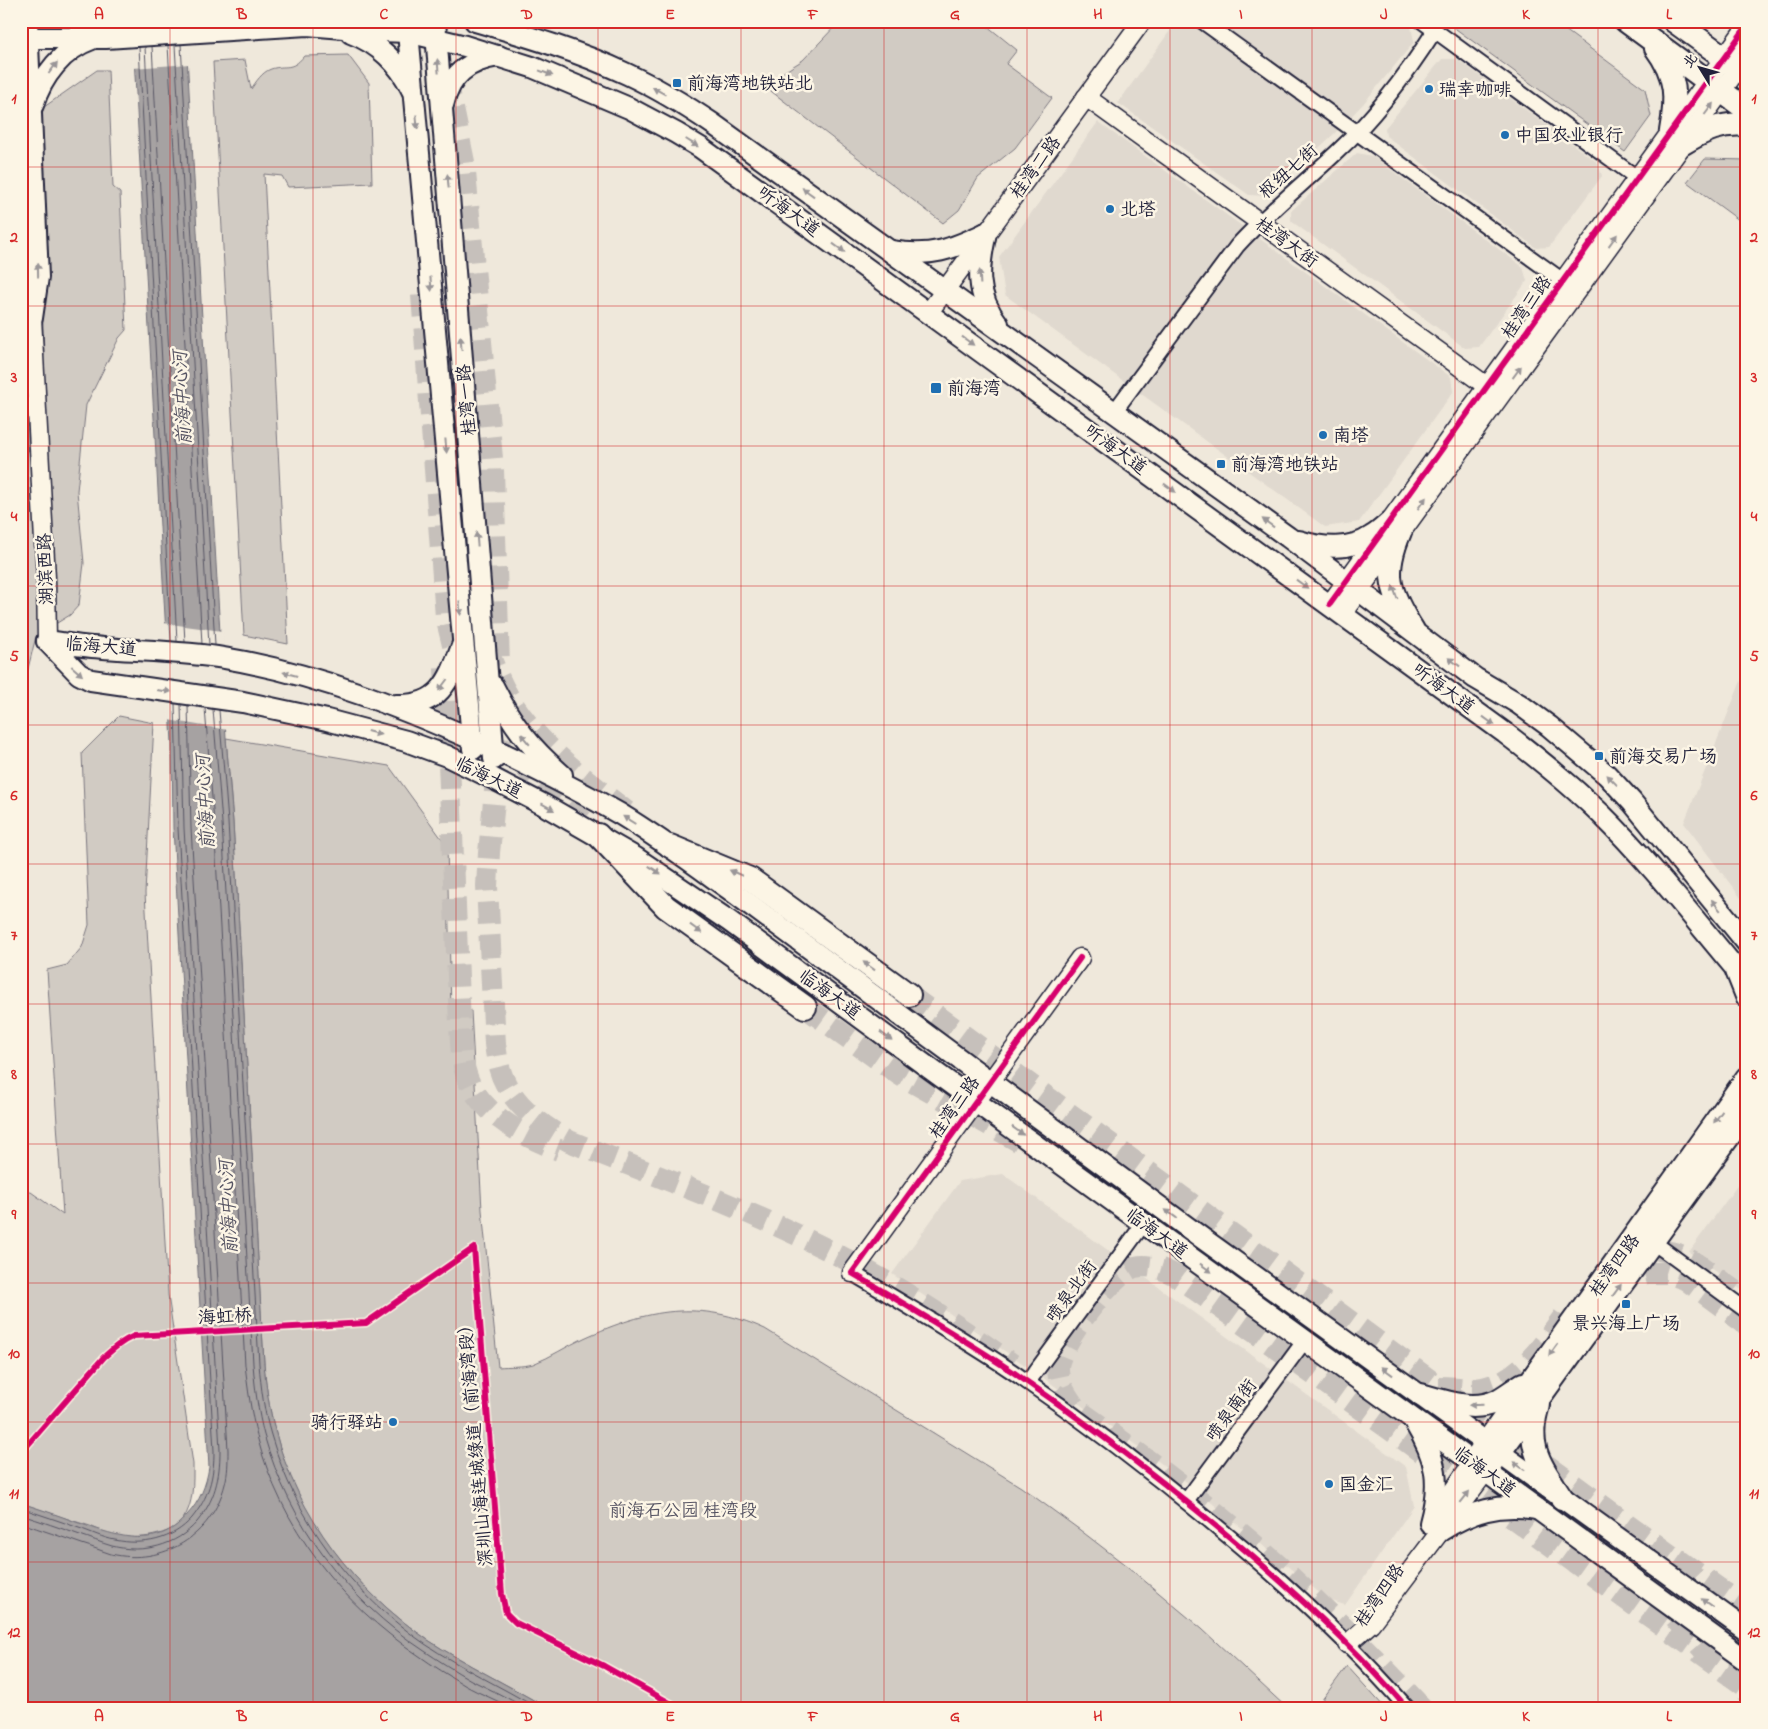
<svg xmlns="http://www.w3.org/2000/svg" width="1768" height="1729" viewBox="0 0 1768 1729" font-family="'Indie Flower','LXGW WenKai TC',sans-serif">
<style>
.built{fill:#e0d9cf}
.green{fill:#d1cbc3;stroke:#7a767f}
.water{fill:#a6a2a2;stroke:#716f79}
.pier{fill:#efe8db}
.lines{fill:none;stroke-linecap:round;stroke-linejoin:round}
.shore{stroke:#575564;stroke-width:1}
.primary-tunnel{stroke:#c6c0bb;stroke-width:22;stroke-dasharray:22 11;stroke-linecap:butt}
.trunk-tunnel{stroke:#c6c0bb;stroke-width:24;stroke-dasharray:24 12;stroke-linecap:butt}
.minor-casing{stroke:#22223b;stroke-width:18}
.tertiary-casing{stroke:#22223b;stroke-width:21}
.secondary-casing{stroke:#22223b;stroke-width:24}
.primary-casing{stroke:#22223b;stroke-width:26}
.minor{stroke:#fcf5e5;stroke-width:14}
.tertiary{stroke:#fcf5e5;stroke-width:18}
.secondary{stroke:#fcf5e5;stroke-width:20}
.primary{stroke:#fcf5e5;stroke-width:22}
.cycleway-casing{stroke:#fcf5e5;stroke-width:9}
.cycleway{stroke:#d6006c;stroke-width:6}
.oneway{fill:#9a9698}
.grid{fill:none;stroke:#d62828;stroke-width:1;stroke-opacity:0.55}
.poi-dot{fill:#1f6fb2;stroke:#fcf5e5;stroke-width:2}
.labels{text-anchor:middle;stroke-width:5;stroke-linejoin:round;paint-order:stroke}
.poi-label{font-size:18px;fill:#22223b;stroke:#fcf5e5;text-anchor:start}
.street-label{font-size:18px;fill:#22223b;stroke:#fcf5e5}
.park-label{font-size:18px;fill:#575564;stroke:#fcf5e5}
.water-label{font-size:19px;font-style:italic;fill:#575564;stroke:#fcf5e5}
.neatline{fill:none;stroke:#d62828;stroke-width:2}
.grid-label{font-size:16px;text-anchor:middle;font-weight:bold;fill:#d62828}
</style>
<rect width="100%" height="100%" fill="#efe8db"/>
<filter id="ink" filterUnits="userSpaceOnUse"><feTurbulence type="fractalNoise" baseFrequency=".02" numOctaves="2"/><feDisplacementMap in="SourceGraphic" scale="10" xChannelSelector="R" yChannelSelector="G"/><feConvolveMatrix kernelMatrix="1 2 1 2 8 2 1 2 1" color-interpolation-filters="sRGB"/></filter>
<g filter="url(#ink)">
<g class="built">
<polygon points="1177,21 1404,21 1411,26 1414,42 1363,104 1336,132 1267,196 1249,195 1118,103"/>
<polygon points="1442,59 1457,59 1598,163 1602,176 1549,247 1536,248 1386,136 1385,128"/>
<polygon points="1098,122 1451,377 1453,392 1359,522 1325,527 1005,295 999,257"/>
<polygon points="1357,153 1372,156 1523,267 1527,281 1479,347 1465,348 1291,221 1291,211"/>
<polygon points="1747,666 1747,906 1684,823"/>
<polygon points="1747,1172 1747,1294 1689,1252"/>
<polygon points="1003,1174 1406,1467 1414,1506 1345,1605 1328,1600 1188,1483 1041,1376 892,1274 960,1181"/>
</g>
<g class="green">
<polygon points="840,21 981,21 1017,50 1006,64 1052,98 1015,148 978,178 959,210 943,223 763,85 803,60"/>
<polygon points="1445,21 1553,21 1645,89 1651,116 1625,152"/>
<path d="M348,55L369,83L372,183L288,187L282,176L264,174L288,644L244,635L213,62L245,60L251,89C256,82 262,72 271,69C286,64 291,72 304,56Z"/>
<polygon points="97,70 108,70 113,187 120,193 126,330 119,338 86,405 77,491 84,563 79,605 70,615 36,636 23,689 21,689 21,458 35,443 28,426 26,386 41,364 44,355 36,121 38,115 44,107"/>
<polygon points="1705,159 1747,160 1747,226 1687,182"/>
<path d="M119,716L154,723L145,893L168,1295L193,1464C193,1482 194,1504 183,1519C171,1536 137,1540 119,1536C109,1535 99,1530 90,1526C67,1519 44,1511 21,1503V1193L31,1192L63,1215L47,970L67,965L82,947L89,925L82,753Z"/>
<path d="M226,738L389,766L447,846L451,1011H471L482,1210L498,1367C509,1366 523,1367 533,1364C551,1357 567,1346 584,1338C648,1309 699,1299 765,1329L1021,1487L1080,1530L1128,1567L1202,1629L1287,1708H547C507,1684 466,1665 428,1640C356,1591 296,1516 275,1430C269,1408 266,1386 264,1363L233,822Z"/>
<polygon points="1347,1666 1385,1708 1316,1708"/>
</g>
<g class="water">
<path d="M132,21H185L226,738L233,822L264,1363C266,1386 269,1408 275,1430C297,1516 356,1591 428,1640C466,1665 507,1684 547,1708H21V1503C40,1509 58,1515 76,1522C114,1535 156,1552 187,1515C200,1501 206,1486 209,1467L173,828L172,743Z"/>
<polygon points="21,422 28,426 35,443 21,458"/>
</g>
<g class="pier">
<polygon points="130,21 187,21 190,64 132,68"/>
<polygon points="163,623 222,631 228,730 168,720"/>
</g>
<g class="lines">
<g class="shore">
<polyline points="181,44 215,645"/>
<polyline points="168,45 202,644"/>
<polyline points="175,45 209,645"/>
<polyline points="152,46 185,642"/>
<polyline points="139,47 171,641"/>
<polyline points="145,47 177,641"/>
<path d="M205,708L214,823L245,1365C248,1389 251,1413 257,1436C280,1526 341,1604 418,1655C433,1666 450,1676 466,1686C480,1694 496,1699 510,1708"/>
<path d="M213,709L222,823L253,1364C255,1388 258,1412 264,1435C289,1523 347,1600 423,1650C438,1660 455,1671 471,1680C489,1689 507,1697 525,1708"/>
<path d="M219,710L228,822L259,1364C261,1387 264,1412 271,1435C296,1521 351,1593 425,1644C461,1668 500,1686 537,1708"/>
<path d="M21,1508C41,1515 60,1521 79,1528C91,1532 103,1538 115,1540C143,1546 173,1540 192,1518C209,1497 214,1477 214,1451L178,828L175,703"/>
<path d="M21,1515C41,1521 60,1528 80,1535C90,1538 101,1543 112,1546C143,1554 176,1546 197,1522C215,1500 220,1478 220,1450L184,828L181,704"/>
<path d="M21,1523C42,1530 62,1537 82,1544C92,1547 102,1551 111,1554C163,1566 212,1536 225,1484C228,1473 228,1462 228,1450L191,828L188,705"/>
</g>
<g class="primary-tunnel">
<polyline points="445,77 451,99 464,162 493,469 499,666"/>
<polyline points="422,295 446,617 460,673 470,696 498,737"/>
<path d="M486,647C493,663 499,681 508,696C536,744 584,778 627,812"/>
<path d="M445,668L460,1024C461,1041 461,1058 466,1074C478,1113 523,1136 559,1150"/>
<path d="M500,738L489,853L487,886L495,1044C496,1051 497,1059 499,1067C508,1101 539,1125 569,1141C676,1184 788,1223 888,1283C931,1308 972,1336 1012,1364"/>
<polyline points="519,761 552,795 587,824"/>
<polyline points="909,995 1439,1387 1677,1560 1726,1610"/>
<polyline points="805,1007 900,1075 1020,1142"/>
<polyline points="1658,1250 1676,1253 1696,1263 1747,1300"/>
<polyline points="1615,1288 1631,1277 1647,1273 1666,1273 1685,1279 1747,1325"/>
<path d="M1439,1387C1453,1387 1469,1390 1482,1388C1522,1381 1545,1341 1567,1312"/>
<path d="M1055,1394C1133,1448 1209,1504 1280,1567C1329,1612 1376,1659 1422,1708"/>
<path d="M1074,1406C1066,1395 1058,1383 1058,1368C1058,1346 1113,1273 1135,1267C1149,1264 1163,1269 1175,1275L1719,1666"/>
<polyline points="1746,1708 1747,1707"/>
</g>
<g class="trunk-tunnel">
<polyline points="1677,1560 1747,1610"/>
<polyline points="1676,1617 1719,1666 1747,1686"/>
</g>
<g class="minor-casing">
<g id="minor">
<polyline points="1202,21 1563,281"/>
<polyline points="1422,21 1637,178"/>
<path d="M1114,412L1237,246C1268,212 1304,183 1337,152C1375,117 1407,74 1435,30"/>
<polyline points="1653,1242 1747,1311"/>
<path d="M852,1273C906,1305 961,1337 1013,1372C1083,1420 1150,1471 1215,1525C1283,1581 1349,1641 1407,1708"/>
<polyline points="1028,1382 1144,1223"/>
<polyline points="1186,1501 1305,1340"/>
</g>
</g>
<g class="tertiary-casing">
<g id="tertiary">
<polyline points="1086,97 1488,387"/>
<polyline points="929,312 1142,21"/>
<polyline points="32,318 46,578 47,641"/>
<polyline points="1330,604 1747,26"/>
<polyline points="1342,614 1747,56"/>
<polyline points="852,1273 1080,958"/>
<polyline points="1432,1521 1473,1462"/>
<polyline points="1347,1644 1371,1623 1486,1471"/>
</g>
</g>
<g class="secondary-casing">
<g id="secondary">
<polyline points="27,21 38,277 32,318"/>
<polyline points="407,21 473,749"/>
<polyline points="435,21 494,759"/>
<path d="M475,21C527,36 578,51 627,74C657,88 685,105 713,124L1288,537L1475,678L1519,704L1549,726L1607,775L1632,802L1747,943"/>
<path d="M351,33C378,43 400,64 412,90"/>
<path d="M21,38H106L307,25L380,31L408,32L465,46L532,67L629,108L676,133L701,148L1505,733C1539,759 1571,785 1601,814C1654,866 1699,926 1747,982"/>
<path d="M33,105C42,76 63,49 92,39"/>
<path d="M443,105C450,74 468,61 499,56"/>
<path d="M986,233C978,267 975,295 998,324"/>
<path d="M892,251C930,258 952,249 986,233"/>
<path d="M1401,532C1383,574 1390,592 1414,630"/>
<path d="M1299,541C1321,548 1351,551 1372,536C1379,532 1385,526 1391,521"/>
<polyline points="47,641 79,674 91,680 243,702 327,720 406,741 447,756 494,779 544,805 636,858 729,921 925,1065 1747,1661"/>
<path d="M47,641C62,643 77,646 92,647C136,651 181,651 224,658C319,674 409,710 496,750C538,770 580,791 620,814C658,837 693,863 729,889L1202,1238L1747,1631"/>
<path d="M493,686C513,726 529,746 562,775"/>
<path d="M396,705C440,707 449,681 462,646"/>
<path d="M1415,1423C1437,1459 1441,1483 1430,1523"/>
<path d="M1440,1531C1472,1511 1498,1503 1537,1509"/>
</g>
</g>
<g class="primary-casing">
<g id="primary">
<polyline points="1626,21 1747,110"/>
<polyline points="1674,21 1747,74"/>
<path d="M1656,48C1677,76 1677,98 1671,131"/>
<path d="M1682,144C1703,131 1722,122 1747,125"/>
<polyline points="598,835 666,907 805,1007"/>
<polyline points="670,846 750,879 909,995"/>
<polyline points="1737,971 1747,996"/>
<path d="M1421,1395C1445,1402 1473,1412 1497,1401C1506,1396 1515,1389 1523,1384"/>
<path d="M1538,1405C1525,1447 1540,1464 1562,1498"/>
<polyline points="1473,1462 1747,1078"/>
<polyline points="1486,1471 1747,1111"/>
</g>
</g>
<use href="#minor" class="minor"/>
<use href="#tertiary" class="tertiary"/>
<use href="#secondary" class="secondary"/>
<use href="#primary" class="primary"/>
<g class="cycleway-casing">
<g id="cycleway">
<polyline points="1330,604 1747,26"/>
<path d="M1080,958L852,1273C906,1305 961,1337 1013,1372C1083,1420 1150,1471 1215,1525C1283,1581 1349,1641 1407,1708"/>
<path d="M21,1450L25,1448L104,1357C114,1348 122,1341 134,1336L366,1323L474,1248L502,1594L506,1613L516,1623L604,1666L679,1708"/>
</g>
</g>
<use href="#cycleway" class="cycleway"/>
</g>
<defs><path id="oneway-solid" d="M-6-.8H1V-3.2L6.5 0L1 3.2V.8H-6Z" transform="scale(1.25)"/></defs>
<g class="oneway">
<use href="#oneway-solid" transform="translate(438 66) rotate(-95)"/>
<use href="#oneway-solid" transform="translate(53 68) rotate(-53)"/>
<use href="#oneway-solid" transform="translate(546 73) rotate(21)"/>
<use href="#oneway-solid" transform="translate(659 91) rotate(-151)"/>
<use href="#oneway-solid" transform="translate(1709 109) rotate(-53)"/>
<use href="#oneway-solid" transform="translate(417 122) rotate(85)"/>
<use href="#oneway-solid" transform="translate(692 143) rotate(32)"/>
<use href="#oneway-solid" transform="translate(448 181) rotate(-95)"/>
<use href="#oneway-solid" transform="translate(808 192) rotate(-144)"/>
<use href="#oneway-solid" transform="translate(1613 240) rotate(-54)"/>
<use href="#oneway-solid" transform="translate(839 248) rotate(36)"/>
<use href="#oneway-solid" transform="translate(38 270) rotate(-91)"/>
<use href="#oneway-solid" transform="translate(980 277) rotate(-93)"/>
<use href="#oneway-solid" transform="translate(431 284) rotate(85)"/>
<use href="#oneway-solid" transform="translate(968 341) rotate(36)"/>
<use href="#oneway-solid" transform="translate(461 343) rotate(-95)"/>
<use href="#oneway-solid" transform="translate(1517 372) rotate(-54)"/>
<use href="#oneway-solid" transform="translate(446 446) rotate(85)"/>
<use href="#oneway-solid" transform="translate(1170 488) rotate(36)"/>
<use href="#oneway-solid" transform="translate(1422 503) rotate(-54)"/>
<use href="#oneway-solid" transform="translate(1268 523) rotate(-144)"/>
<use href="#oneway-solid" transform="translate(477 539) rotate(-95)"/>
<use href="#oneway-solid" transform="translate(1302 584) rotate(36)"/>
<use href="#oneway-solid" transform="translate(1395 592) rotate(-109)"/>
<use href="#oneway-solid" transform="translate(460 608) rotate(85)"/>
<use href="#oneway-solid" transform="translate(1454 662) rotate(-144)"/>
<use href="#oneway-solid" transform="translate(77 671) rotate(41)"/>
<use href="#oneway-solid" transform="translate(290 674) rotate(-165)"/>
<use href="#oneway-solid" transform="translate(443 685) rotate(127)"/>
<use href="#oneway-solid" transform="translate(164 691) rotate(7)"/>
<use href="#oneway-solid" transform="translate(1489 721) rotate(36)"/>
<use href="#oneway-solid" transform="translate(374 733) rotate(15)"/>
<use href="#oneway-solid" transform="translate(525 739) rotate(-130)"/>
<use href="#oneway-solid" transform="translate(1612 780) rotate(-134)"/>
<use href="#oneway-solid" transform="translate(548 807) rotate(29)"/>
<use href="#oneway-solid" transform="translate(629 820) rotate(-148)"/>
<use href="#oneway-solid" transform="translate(655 870) rotate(33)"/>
<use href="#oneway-solid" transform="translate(736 873) rotate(-156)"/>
<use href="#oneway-solid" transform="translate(1716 905) rotate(-129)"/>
<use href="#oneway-solid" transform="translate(696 929) rotate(36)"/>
<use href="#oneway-solid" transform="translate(869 966) rotate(-144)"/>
<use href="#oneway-solid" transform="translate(886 1036) rotate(36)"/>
<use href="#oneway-solid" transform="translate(1718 1117) rotate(126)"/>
<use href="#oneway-solid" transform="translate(1018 1131) rotate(36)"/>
<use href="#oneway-solid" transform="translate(1171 1214) rotate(-144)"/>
<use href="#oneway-solid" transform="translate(1206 1268) rotate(36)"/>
<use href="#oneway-solid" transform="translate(1617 1290) rotate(-54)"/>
<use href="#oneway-solid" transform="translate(1553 1350) rotate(126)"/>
<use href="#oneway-solid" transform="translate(1387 1371) rotate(-144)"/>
<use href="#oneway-solid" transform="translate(1476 1405) rotate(178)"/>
<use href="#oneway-solid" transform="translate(1519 1466) rotate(-144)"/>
<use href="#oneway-solid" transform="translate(1465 1497) rotate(-52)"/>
<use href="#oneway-solid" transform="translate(1707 1603) rotate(-144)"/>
</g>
</g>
<path class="grid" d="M170,21V1708M313,21V1708M456,21V1708M598,21V1708M741,21V1708M884,21V1708M1027,21V1708M1170,21V1708M1312,21V1708M1455,21V1708M1598,21V1708M21,167H1747M21,306H1747M21,446H1747M21,586H1747M21,725H1747M21,864H1747M21,1004H1747M21,1144H1747M21,1283H1747M21,1422H1747M21,1562H1747"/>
<g class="poi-dot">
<rect x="672" y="78" width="10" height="10" rx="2.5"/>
<circle cx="1429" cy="89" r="5"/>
<circle cx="1505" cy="135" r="5"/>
<circle cx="1110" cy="209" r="5"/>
<rect x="930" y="382" width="12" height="12" rx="2.5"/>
<circle cx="1323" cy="435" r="5"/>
<rect x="1216" y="459" width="10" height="10" rx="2.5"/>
<rect x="1594" y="751" width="10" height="10" rx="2.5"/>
<rect x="1621" y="1299" width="10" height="10" rx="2.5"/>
<circle cx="393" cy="1422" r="5"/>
<circle cx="1329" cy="1484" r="5"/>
</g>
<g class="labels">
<g class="poi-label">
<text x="687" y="89">前海湾地铁站北</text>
<text x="1439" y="95">瑞幸咖啡</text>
<text x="1515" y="141">中国农业银行</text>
<text x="1120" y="215">北塔</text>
<text x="947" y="394">前海湾</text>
<text x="1333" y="441">南塔</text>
<text x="1231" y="470">前海湾地铁站</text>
<text x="1609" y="762">前海交易广场</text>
<text x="1626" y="1329" text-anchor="middle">景兴海上广场</text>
<text x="383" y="1428" text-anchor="end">骑行驿站</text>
<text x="1339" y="1490">国金汇</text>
</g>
<g class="street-label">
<text transform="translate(1035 167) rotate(-54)" y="6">桂湾二路</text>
<text transform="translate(1288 171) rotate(-42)" y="6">枢纽七街</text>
<text transform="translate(789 211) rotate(36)" y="6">听海大道</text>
<text transform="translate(1287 242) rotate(36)" y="6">桂湾大街</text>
<text transform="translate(1526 307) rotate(-55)" y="6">桂湾三路</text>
<text transform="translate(466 400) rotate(-95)" y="6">桂湾一路</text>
<text transform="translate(1116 449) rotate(36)" y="6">听海大道</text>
<text transform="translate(45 569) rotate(-92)" y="6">湖滨西路</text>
<text transform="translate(101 646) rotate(5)" y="6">临海大道</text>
<text transform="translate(1444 688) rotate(36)" y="6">听海大道</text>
<text transform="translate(489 777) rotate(26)" y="6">临海大道</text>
<text transform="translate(830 994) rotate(36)" y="6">临海大道</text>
<text transform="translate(954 1107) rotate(-54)" y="6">桂湾三路</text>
<text transform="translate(1157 1233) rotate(36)" y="6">临海大道</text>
<text transform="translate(1614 1265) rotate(-54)" y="6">桂湾四路</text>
<text transform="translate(1071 1291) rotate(-54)" y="6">喷泉北街</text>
<text transform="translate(225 1316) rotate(-3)" y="6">海虹桥</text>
<text transform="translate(1231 1410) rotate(-54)" y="6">喷泉南街</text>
<text transform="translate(475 1441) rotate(-95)" y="6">深圳山海连城绿道（前海湾段）</text>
<text transform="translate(1485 1471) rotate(36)" y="6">临海大道</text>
<text transform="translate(1379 1595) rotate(-55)" y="6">桂湾四路</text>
</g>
<g class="park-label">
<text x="683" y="1516">前海石公园 桂湾段</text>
</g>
<g class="water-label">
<text transform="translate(181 398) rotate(-93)" y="7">前海中心河</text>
<text transform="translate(204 802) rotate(-93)" y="7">前海中心河</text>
<text transform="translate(227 1207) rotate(-93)" y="7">前海中心河</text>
</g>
</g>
<rect width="1768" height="1729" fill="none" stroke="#fcf5e5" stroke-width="55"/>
<g transform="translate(1700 68) rotate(307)" stroke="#fcf5e5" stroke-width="4" paint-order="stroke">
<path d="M0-4L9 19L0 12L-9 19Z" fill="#22223b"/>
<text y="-8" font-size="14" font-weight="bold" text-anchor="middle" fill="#22223b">北</text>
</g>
<rect x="28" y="28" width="1712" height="1674" class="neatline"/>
<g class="grid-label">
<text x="99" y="19">A</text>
<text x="242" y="19">B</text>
<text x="384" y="19">C</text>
<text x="527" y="19">D</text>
<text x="670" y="19">E</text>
<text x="813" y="19">F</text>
<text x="955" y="19">G</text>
<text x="1098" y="19">H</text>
<text x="1241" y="19">I</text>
<text x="1384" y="19">J</text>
<text x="1526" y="19">K</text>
<text x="1669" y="19">L</text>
<text x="14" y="103">1</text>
<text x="1754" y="103">1</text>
<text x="14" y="242">2</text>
<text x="1754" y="242">2</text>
<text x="14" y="382">3</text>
<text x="1754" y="382">3</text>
<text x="14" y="521">4</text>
<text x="1754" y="521">4</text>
<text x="14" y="661">5</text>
<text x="1754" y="661">5</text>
<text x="14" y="800">6</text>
<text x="1754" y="800">6</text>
<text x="14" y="940">7</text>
<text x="1754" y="940">7</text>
<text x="14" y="1079">8</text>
<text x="1754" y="1079">8</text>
<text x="14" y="1219">9</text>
<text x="1754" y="1219">9</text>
<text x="14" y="1358">10</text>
<text x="1754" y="1358">10</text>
<text x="14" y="1498">11</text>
<text x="1754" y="1498">11</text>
<text x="14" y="1637">12</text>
<text x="1754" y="1637">12</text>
<text x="99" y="1721">A</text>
<text x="242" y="1721">B</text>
<text x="384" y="1721">C</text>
<text x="527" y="1721">D</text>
<text x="670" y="1721">E</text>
<text x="813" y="1721">F</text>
<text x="955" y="1721">G</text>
<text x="1098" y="1721">H</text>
<text x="1241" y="1721">I</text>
<text x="1384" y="1721">J</text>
<text x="1526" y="1721">K</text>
<text x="1669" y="1721">L</text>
</g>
</svg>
